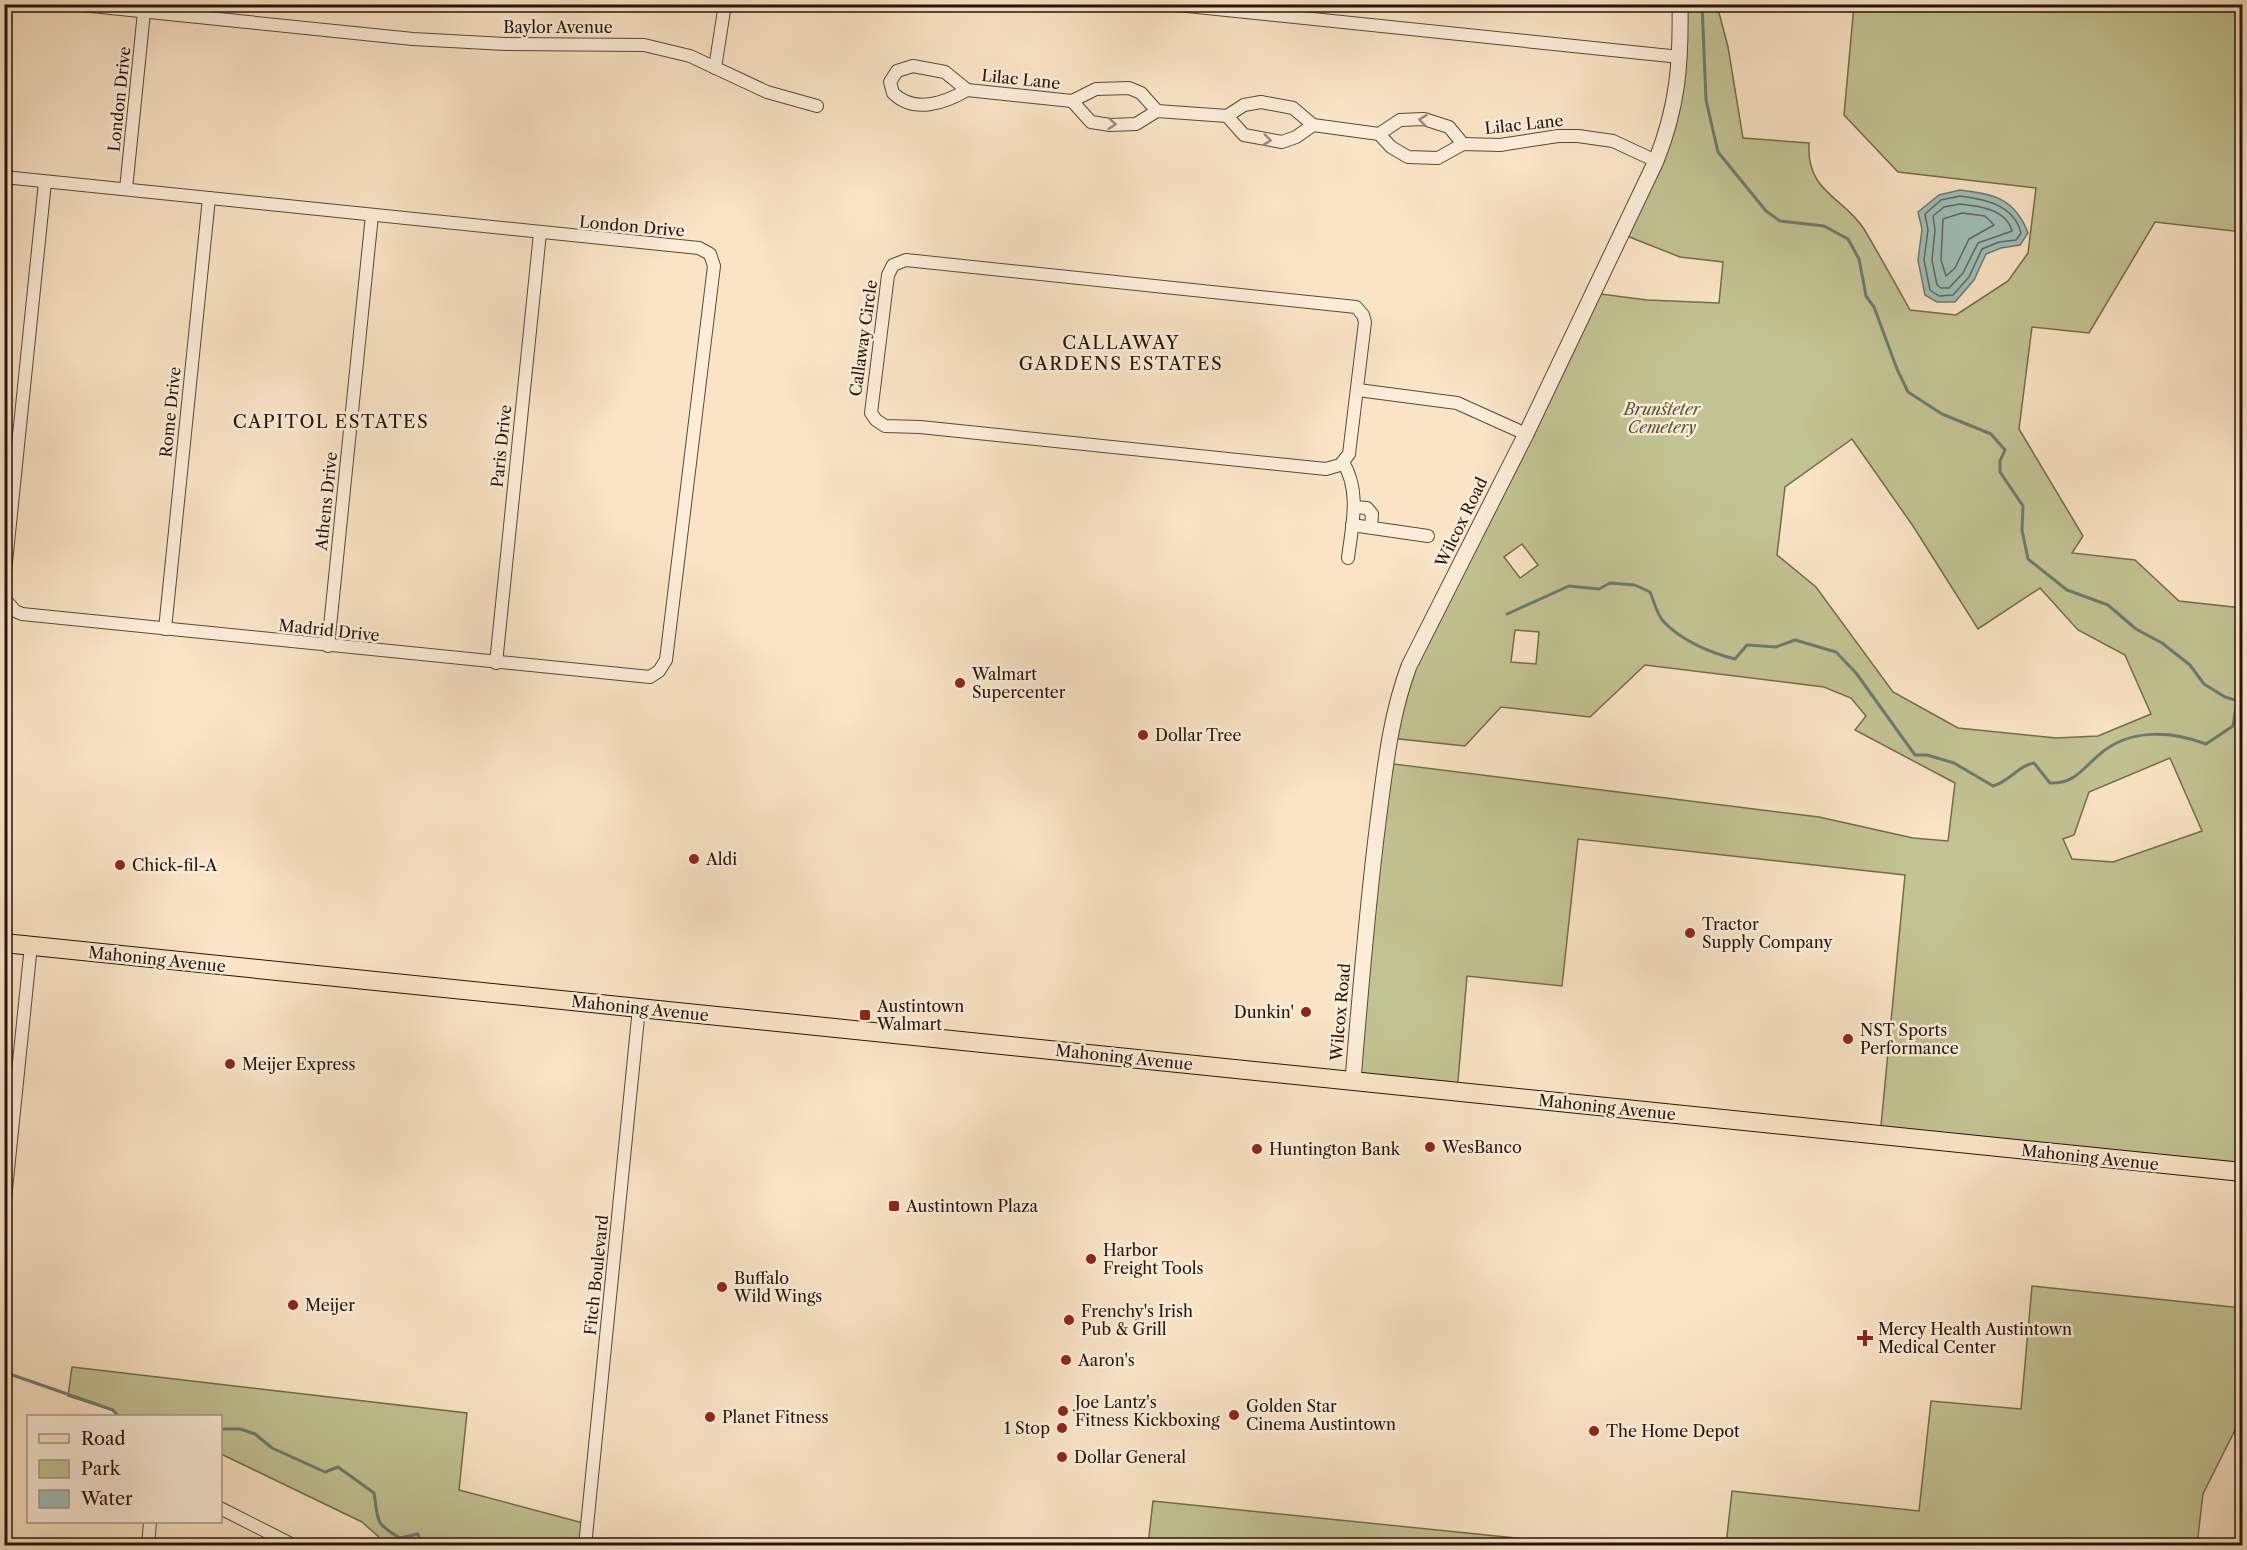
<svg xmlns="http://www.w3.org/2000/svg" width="2247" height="1550" viewBox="0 0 2247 1550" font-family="'Libre Caslon Text',serif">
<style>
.green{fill:#c2c392;stroke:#736c4c;stroke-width:1.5;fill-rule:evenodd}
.water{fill:#9fbeb8;stroke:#6e7a71;stroke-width:1.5}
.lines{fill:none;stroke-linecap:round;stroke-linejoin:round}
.shore{stroke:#626960;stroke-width:1.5}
.stream{stroke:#6e7a71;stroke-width:3}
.minor-casing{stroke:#5a4836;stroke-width:14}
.tertiary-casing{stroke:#5a4836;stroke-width:17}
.primary-casing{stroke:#241407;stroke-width:20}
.minor{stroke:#fcedd9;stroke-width:12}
.tertiary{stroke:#fcedd9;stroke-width:15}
.primary{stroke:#fae4c5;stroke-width:18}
.oneway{stroke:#9b8b7a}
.poi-dot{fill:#8f2418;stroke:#fcedd9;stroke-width:2}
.labels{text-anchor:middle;stroke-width:5;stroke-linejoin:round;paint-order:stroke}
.street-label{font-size:16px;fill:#241407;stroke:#fcedd9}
.park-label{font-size:16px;font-style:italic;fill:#5b5138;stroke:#fcedd9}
.poi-label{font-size:16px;fill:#241407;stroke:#fcedd9;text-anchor:start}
.neighbourhood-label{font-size:18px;letter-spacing:1.5px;fill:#241407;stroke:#fcedd9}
</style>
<rect width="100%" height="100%" fill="#fae4c5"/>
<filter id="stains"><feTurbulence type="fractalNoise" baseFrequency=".00333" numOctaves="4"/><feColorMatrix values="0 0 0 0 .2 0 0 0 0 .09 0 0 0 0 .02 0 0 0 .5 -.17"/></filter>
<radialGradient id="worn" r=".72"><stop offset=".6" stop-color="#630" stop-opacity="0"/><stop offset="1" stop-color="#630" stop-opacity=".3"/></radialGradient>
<g class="green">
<path d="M1680,5H1717L1728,47L1743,138L1809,143C1806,193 1844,197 1864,229C1880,256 1895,283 1910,310L1956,315L2008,281L2028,253L2036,188L1898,172L1844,115L1854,5H2242V232L2155,222L2089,333L2032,327L2019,429L2083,536L2072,553L2135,560L2179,601L2242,608V1172L1880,1136L1905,875L1578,839L1562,986L1467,976L1457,1092L1353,1080L1386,763L1819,817L1913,838L1948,841L1955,783L1855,730L1866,716L1851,698L1824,687L1645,665L1590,717L1501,707L1465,746L1390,738L1394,711L1593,293L1647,300L1719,303L1723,262L1680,257L1622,234L1669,130ZM1852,439L1913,526L1978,629L2040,588L2078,630L2125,655L2151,714L2098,736L2056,738L1958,728L1893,692L1816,587L1777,555L1785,487ZM1522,544L1538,565L1520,578L1504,557ZM1515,630L1539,632L1536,664L1511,662ZM2170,758L2202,831L2113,862L2072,859L2063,839L2074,835L2089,792Z"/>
<polygon points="2032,1286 2242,1308 2242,1416 2203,1494 2197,1545 1726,1545 1732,1491 1919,1511 1931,1401 2021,1409"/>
<polygon points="72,1367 467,1413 459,1490 587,1524 585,1545 388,1545 362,1522 221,1454 220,1416 118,1416 112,1410 68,1396"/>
<polygon points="1153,1501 1584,1545 1148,1545"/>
</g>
<path class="water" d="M1960,190C1993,194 2015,198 2028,233L2020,245L2001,248L1986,254L1974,280L1955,302H1937L1925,295L1918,260L1922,229L1918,212L1939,195Z"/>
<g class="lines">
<g class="shore">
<path d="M1960,196C1985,199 2014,205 2021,233L2016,240L1999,242L1982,249L1969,277L1953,295L1939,296L1930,290L1924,260L1928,230L1925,214L1941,200Z"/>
<path d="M1960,204C1979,206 2006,209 2012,231L1978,243L1963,273L1949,288H1941L1937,285L1932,260L1935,230L1933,216L1944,207Z"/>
<polygon points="1962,213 1985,216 1994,225 1969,239 1955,268 1946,276 1941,260 1943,219"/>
</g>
<g class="stream">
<polyline points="1702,4 1706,100 1718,152 1766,211 1780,221 1824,226 1848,239 1859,259 1866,296 1874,307 1897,369 1908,392 1942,414 1991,434 2005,450 2000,461 2000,472 2023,506 2022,530 2028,559 2067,590 2108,605 2136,629 2162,643 2190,665 2204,684 2225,697 2242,702"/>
<path d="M1507,614L1569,586L1599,589L1610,583L1635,585L1650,592C1654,601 1657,616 1664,622C1682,641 1711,653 1735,659L1747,645L1776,647L1795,640L1836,652L1856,673L1915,755H1927L1954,763L1993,786C2009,782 2019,765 2034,763L2050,783C2075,784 2083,768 2100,754C2130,728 2172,731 2206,744L2233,726L2236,707L2242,704"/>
<polyline points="4,1372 113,1410 118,1416"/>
<path d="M220,1429H240L255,1434L272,1448L325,1472L338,1467L374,1493C379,1521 373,1522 400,1538L418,1534L422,1546"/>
</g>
<g class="minor-casing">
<g id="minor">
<polyline points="72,4 413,39 505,44 644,45 690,56 767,92 817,106"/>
<polyline points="1168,4 1680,57"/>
<path d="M913,66L945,72L967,90C945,103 914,114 893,93L890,82L897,71Z"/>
<polyline points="715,68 725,4"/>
<polyline points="967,90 1072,101 1096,89 1129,88 1141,93 1157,111"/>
<polyline points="1072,101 1091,122 1110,125 1136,124 1157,111 1227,116 1244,105 1261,102 1293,108 1313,125 1379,134 1400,120 1424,119 1449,127 1463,144"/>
<polyline points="1227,116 1244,135 1282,142 1296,137 1313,125"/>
<polyline points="1379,134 1391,147 1408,157 1438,158 1463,144 1500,145 1558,136 1578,136 1613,141 1656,161"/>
<polyline points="4,177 699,248 710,254 714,266 666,660 659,671 650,677 22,614 15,611 4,598"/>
<polyline points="126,189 144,12"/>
<polygon points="906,260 1356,307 1363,315 1365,322 1349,454 1340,465 1326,469 920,427 885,426 876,420 871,413 888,275 893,265"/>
<polyline points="1358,390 1457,403 1526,434"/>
<path d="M1343,462C1361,492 1352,525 1348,558"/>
<polyline points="1354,507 1367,508 1372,514 1371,527"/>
<polyline points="1352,525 1428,536"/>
<polyline points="4,582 45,182"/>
<polyline points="165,629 209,198"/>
<polyline points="328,646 372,215"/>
<polyline points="496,663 540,233"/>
<polyline points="4,1209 31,945"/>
<polyline points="220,1508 295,1546"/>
<polyline points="148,1546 150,1522"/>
<polyline points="585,1546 639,1008"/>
</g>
</g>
<g class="tertiary-casing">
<path id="tertiary" d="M1353,1080C1360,994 1367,908 1378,822C1385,769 1390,717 1409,666L1526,434L1656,161C1678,106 1681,63 1680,4"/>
</g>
<g class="primary-casing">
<polyline id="primary" points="4,943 2242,1172"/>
</g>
<use href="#minor" class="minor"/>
<use href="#tertiary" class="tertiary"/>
<use href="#primary" class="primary"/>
</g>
<defs><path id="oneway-chevron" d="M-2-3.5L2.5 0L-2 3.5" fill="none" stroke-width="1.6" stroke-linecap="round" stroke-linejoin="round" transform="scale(1.5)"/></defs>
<g class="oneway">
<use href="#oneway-chevron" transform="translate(1423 120) rotate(-173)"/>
<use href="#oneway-chevron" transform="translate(1112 124) rotate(5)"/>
<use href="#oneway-chevron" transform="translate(1267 140) rotate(7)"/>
</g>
<g class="poi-dot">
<circle cx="960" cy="683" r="6"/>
<circle cx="1143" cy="735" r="6"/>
<circle cx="694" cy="859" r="6"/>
<circle cx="120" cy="865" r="6"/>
<circle cx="1690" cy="933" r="6"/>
<circle cx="1306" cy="1012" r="6"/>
<rect x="859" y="1009" width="12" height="12" rx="3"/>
<circle cx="1848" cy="1039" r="6"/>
<circle cx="230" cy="1064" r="6"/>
<circle cx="1430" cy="1147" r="6"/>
<circle cx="1257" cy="1149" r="6"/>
<rect x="888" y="1200" width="12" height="12" rx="3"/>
<circle cx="1091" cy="1259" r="6"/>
<circle cx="722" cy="1287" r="6"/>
<circle cx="293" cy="1305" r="6"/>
<circle cx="1069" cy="1320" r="6"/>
<path d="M1862 1329h6v6h6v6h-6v6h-6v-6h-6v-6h6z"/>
<circle cx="1066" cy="1360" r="6"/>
<circle cx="1063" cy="1411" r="6"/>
<circle cx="1234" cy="1415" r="6"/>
<circle cx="710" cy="1417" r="6"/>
<circle cx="1062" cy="1428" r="6"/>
<circle cx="1594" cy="1431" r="6"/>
<circle cx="1062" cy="1457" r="6"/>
</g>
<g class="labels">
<g class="street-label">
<text x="558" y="33">Baylor Avenue</text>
<text transform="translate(1021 79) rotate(6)" y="6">Lilac Lane</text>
<text transform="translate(119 99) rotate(-84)" y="6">London Drive</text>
<text transform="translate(1524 124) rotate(-6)" y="6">Lilac Lane</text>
<text transform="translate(632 226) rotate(5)" y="6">London Drive</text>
<text transform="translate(863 338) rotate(-82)" y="6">Callaway Circle</text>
<text transform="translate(170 412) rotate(-84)" y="6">Rome Drive</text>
<text transform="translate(501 446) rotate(-84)" y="6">Paris Drive</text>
<text transform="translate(326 501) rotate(-84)" y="6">Athens Drive</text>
<text transform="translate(1461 522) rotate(-64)" y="6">Wilcox Road</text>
<text transform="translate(329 630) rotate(6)" y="6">Madrid Drive</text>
<text transform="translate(157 959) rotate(6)" y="6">Mahoning Avenue</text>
<text transform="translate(640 1008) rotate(6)" y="6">Mahoning Avenue</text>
<text transform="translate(1340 1012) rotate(-85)" y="6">Wilcox Road</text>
<text transform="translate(1124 1057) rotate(6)" y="6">Mahoning Avenue</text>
<text transform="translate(1607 1107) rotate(6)" y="6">Mahoning Avenue</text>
<text transform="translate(2090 1157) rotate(6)" y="6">Mahoning Avenue</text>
<text transform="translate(596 1275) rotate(-84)" y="6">Fitch Boulevard</text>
</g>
<g class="park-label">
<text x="1662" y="415">Brunsteter<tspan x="1662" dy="18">Cemetery</tspan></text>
</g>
<g class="poi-label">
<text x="972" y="680">Walmart<tspan x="972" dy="18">Supercenter</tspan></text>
<text x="1155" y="741">Dollar Tree</text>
<text x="706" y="865">Aldi</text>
<text x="132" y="871">Chick-fil-A</text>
<text x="1702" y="930">Tractor<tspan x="1702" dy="18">Supply Company</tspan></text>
<text x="877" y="1012">Austintown<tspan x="877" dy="18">Walmart</tspan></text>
<text x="1294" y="1018" text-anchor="end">Dunkin'</text>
<text x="1860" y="1036">NST Sports<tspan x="1860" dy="18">Performance</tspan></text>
<text x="242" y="1070">Meijer Express</text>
<text x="1442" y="1153">WesBanco</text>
<text x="1269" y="1155">Huntington Bank</text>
<text x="906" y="1212">Austintown Plaza</text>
<text x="1103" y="1256">Harbor<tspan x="1103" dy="18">Freight Tools</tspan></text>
<text x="734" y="1284">Buffalo<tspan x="734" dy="18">Wild Wings</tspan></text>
<text x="305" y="1311">Meijer</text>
<text x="1081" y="1317">Frenchy's Irish<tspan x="1081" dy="18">Pub &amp; Grill</tspan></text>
<text x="1878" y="1335">Mercy Health Austintown<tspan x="1878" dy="18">Medical Center</tspan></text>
<text x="1078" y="1366">Aaron's</text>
<text x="1075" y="1408">Joe Lantz's<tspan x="1075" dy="18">Fitness Kickboxing</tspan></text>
<text x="1246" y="1412">Golden Star<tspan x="1246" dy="18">Cinema Austintown</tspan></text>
<text x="722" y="1423">Planet Fitness</text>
<text x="1050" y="1434" text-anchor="end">1 Stop</text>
<text x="1606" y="1437">The Home Depot</text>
<text x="1074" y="1463">Dollar General</text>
</g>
<g class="neighbourhood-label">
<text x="1121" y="349">CALLAWAY<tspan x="1121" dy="21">GARDENS ESTATES</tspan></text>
<text x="331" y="428">CAPITOL ESTATES</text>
</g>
</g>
<rect width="2247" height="1550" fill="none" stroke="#fae4c5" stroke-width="24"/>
<rect x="6" y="6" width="2235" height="1538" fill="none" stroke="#241407" stroke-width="3"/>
<rect x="12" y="12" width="2223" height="1526" fill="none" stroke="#241407" stroke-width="1.5"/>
<rect x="27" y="1415" width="195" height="108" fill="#fcedd9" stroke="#a69685" stroke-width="1.5"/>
<rect x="39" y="1434" width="30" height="9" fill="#fae4c5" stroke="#a69685" stroke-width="1.5"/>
<text x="81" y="1445" font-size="18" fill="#241407">Road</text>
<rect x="39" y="1460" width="30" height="18" fill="#c2c392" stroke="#a69685" stroke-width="1.5"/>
<text x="81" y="1475" font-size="18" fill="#241407">Park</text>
<rect x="39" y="1490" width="30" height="18" fill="#9fbeb8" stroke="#a69685" stroke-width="1.5"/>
<text x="81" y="1505" font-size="18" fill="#241407">Water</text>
<rect width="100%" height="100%" filter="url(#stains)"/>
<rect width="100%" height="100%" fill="url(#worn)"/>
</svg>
